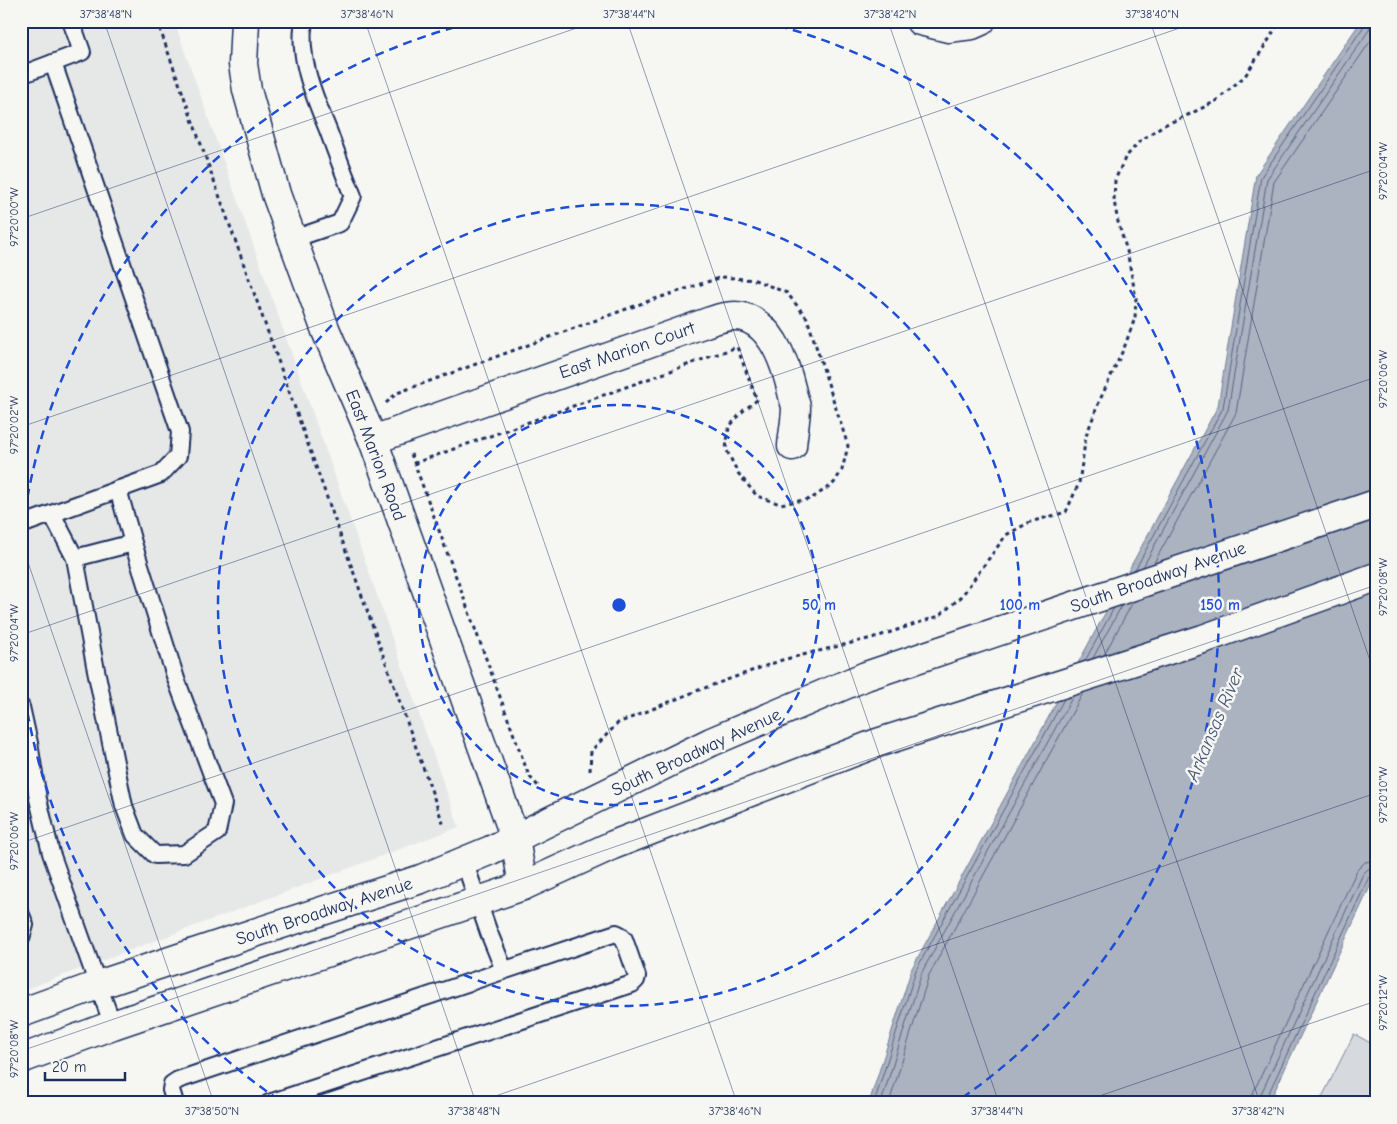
<svg xmlns="http://www.w3.org/2000/svg" width="1397" height="1124" viewBox="0 0 1397 1124" font-family="'Comic Neue',sans-serif">
<style>
.built{fill:#e6e7e7}
.green{fill:#d6d9dd;stroke:#78849e}
.water{fill:#abb2c0;stroke:#717e99}
.lines{fill:none;stroke-linecap:round;stroke-linejoin:round}
.shore{stroke:#556385;stroke-width:1}
.service-casing{stroke:#1b2f5e;stroke-width:20}
.minor-casing{stroke:#1b2f5e;stroke-width:31}
.primary-casing{stroke:#1b2f5e;stroke-width:31}
.path{stroke:#1b2f5e;stroke-width:3;stroke-dasharray:4 4;stroke-linecap:butt}
.service{stroke:#f6f6f2;stroke-width:16}
.minor{stroke:#f6f6f2;stroke-width:28}
.primary{stroke:#f6f6f2;stroke-width:28}
.ticks{fill:none;stroke:#1b2f5e;stroke-width:1;stroke-opacity:0.45}
.ring{fill:none;stroke:#1d4ed8;stroke-width:2.5;stroke-dasharray:9 6}
.labels{text-anchor:middle;stroke-width:5;stroke-linejoin:round;paint-order:stroke}
.street-label{font-size:18px;fill:#1b2f5e;stroke:#f6f6f2}
.water-label{font-size:19px;font-style:italic;fill:#46567b;stroke:#f6f6f2}
.centre{fill:#1d4ed8;stroke:#f6f6f2;stroke-width:2.5}
.ring-label{font-size:15px;text-anchor:middle;font-weight:bold;fill:#1d4ed8;stroke:#f6f6f2;stroke-width:5;stroke-linejoin:round;paint-order:stroke}
.neatline{fill:none;stroke:#1b2f5e;stroke-width:2}
.ticks-label{font-size:12px;text-anchor:middle;fill:#1b2f5e}
</style>
<rect width="100%" height="100%" fill="#f6f6f2"/>
<filter id="ink" filterUnits="userSpaceOnUse"><feTurbulence type="fractalNoise" baseFrequency=".02" numOctaves="2"/><feDisplacementMap in="SourceGraphic" scale="10" xChannelSelector="R" yChannelSelector="G"/><feConvolveMatrix kernelMatrix="1 2 1 2 8 2 1 2 1" color-interpolation-filters="sRGB"/></filter>
<g filter="url(#ink)">
<polygon class="built" points="21,21 174,21 459,827 21,991"/>
<polygon class="green" points="1354,1034 1376,1046 1376,1103 1319,1103"/>
<polygon class="water" points="1361,21 1376,21 1376,874 1269,1103 869,1103 912,968 1218,406 1256,175"/>
<g class="lines">
<g class="shore">
<polyline points="1154,563 1236,413 1274,182 1376,33"/>
<polyline points="1143,567 1228,410 1267,179 1369,30 1371,21"/>
<polyline points="1135,570 1223,408 1261,177 1364,26 1365,21"/>
<polyline points="1104,655 1133,602"/>
<polyline points="1093,658 1122,605"/>
<polyline points="1085,661 1114,608"/>
<polyline points="874,1103 916,970 1064,699"/>
<polyline points="881,1103 922,972 1073,696"/>
<polyline points="889,1103 929,975 1083,693"/>
<polyline points="1251,1103 1253,1093 1357,870 1365,862 1376,860"/>
<polyline points="1259,1103 1260,1096 1363,874 1368,869 1376,867"/>
<polyline points="1265,1103 1266,1099 1369,877 1371,874 1376,874"/>
</g>
<g class="service-casing">
<g id="service">
<polyline points="21,75 82,52 71,21"/>
<path d="M293,239L340,223L353,196C344,174 336,152 328,130C315,98 297,57 304,21"/>
<polyline points="52,514 75,558 95,665 124,806 135,835 155,855 184,854 217,832 223,804 176,679 133,543 118,489"/>
<polyline points="21,525 161,474 178,456 180,432 53,63"/>
<polyline points="75,558 133,543"/>
<polyline points="21,707 29,743 38,799 51,853 98,985 113,1025"/>
<polyline points="464,861 489,933 504,970"/>
<polyline points="21,915 25,925 21,938"/>
<polyline points="175,1103 171,1090 172,1084 178,1080 616,933 620,935 624,939 637,976 636,980 632,984 269,1103"/>
</g>
</g>
<g class="minor-casing">
<g id="minor">
<polyline points="245,21 243,64 247,90 276,194 326,331 373,440 515,838 523,886"/>
<polyline points="920,21 948,28 972,25 981,21"/>
<path d="M373,440L694,327C709,322 728,313 743,317C773,325 786,366 792,392C793,397 795,402 796,407C796,419 793,433 792,446"/>
</g>
</g>
<g class="primary-casing">
<g id="primary">
<polyline points="21,1013 98,985 248,935 421,879 491,850 711,742 866,676 1376,504"/>
<polyline points="21,1059 113,1025 523,886 613,845 877,743 1203,639 1376,577"/>
</g>
</g>
<g class="path">
<polyline points="157,21 444,826"/>
<polyline points="386,403 397,393 643,303 722,277 755,280 787,293 807,318 848,446 842,470 834,483 811,499 780,504 757,496 738,473 726,449 729,427 743,411 757,400 737,347 415,463"/>
<polyline points="411,454 529,776 540,788"/>
<polyline points="590,771 591,751 618,723 699,690 782,660 876,637 939,616 961,597 1006,535 1030,522 1066,512 1079,483 1086,436 1099,402 1124,348 1135,318 1136,298 1127,251 1118,222 1114,201 1115,180 1125,158 1140,141 1162,126 1190,114 1216,101 1245,76 1270,38 1279,21"/>
</g>
<use href="#service" class="service"/>
<use href="#minor" class="minor"/>
<use href="#primary" class="primary"/>
</g>
</g>
<path class="ticks" d="M104,21L476,1103M365,21L737,1103M627,21L999,1103M888,21L1260,1103M1150,21L1376,678M21,219L597,21M21,427L1200,21M21,542L214,1103M21,635L1376,169M21,843L1376,377M21,1051L1376,585M475,1103L1376,793M1079,1103L1376,1001"/>
<g class="ring">
<circle cx="619" cy="605" r="200"/>
<circle cx="619" cy="605" r="401"/>
<path d="M279 1100A601 601 0 0 1 21 668M21 542A601 601 0 0 1 474 22M764 22A601 601 0 0 1 959 1100"/>
</g>
<g class="labels">
<g class="street-label">
<text transform="translate(627 350) rotate(-19)" y="6">East Marion Court</text>
<text transform="translate(376 455) rotate(69)" y="6">East Marion Road</text>
<text transform="translate(1158 577) rotate(-19)" y="6">South Broadway Avenue</text>
<text transform="translate(696 752) rotate(-25)" y="6">South Broadway Avenue</text>
<text transform="translate(324 911) rotate(-18)" y="6">South Broadway Avenue</text>
</g>
<g class="water-label">
<text transform="translate(1214 724) rotate(-67)" y="7">Arkansas River</text>
</g>
</g>
<circle cx="619" cy="605" r="8" class="centre"/>
<g class="ring-label">
<text x="819" y="610">50 m</text>
<text x="1020" y="610">100 m</text>
<text x="1220" y="610">150 m</text>
</g>
<rect width="1397" height="1124" fill="none" stroke="#f6f6f2" stroke-width="55"/>
<path d="M45 1072v8h80v-8" fill="none" stroke="#1b2f5e" stroke-width="2.5"/>
<text x="52" y="1072" font-size="15" fill="#1b2f5e" stroke="#f6f6f2" stroke-width="4" paint-order="stroke">20 m</text>
<rect x="28" y="28" width="1342" height="1068" class="neatline"/>
<g class="ticks-label">
<text x="106" y="18">37°38'48"N</text>
<text x="367" y="18">37°38'46"N</text>
<text x="629" y="18">37°38'44"N</text>
<text x="890" y="18">37°38'42"N</text>
<text x="1152" y="18">37°38'40"N</text>
<text transform="translate(1383 171) rotate(-90)" y="4">97°20'04"W</text>
<text transform="translate(14 217) rotate(-90)" y="4">97°20'00"W</text>
<text transform="translate(1383 379) rotate(-90)" y="4">97°20'06"W</text>
<text transform="translate(14 425) rotate(-90)" y="4">97°20'02"W</text>
<text transform="translate(1383 587) rotate(-90)" y="4">97°20'08"W</text>
<text transform="translate(14 633) rotate(-90)" y="4">97°20'04"W</text>
<text transform="translate(1383 795) rotate(-90)" y="4">97°20'10"W</text>
<text transform="translate(14 841) rotate(-90)" y="4">97°20'06"W</text>
<text transform="translate(1383 1003) rotate(-90)" y="4">97°20'12"W</text>
<text transform="translate(14 1049) rotate(-90)" y="4">97°20'08"W</text>
<text x="212" y="1115">37°38'50"N</text>
<text x="474" y="1115">37°38'48"N</text>
<text x="735" y="1115">37°38'46"N</text>
<text x="997" y="1115">37°38'44"N</text>
<text x="1258" y="1115">37°38'42"N</text>
</g>
</svg>
